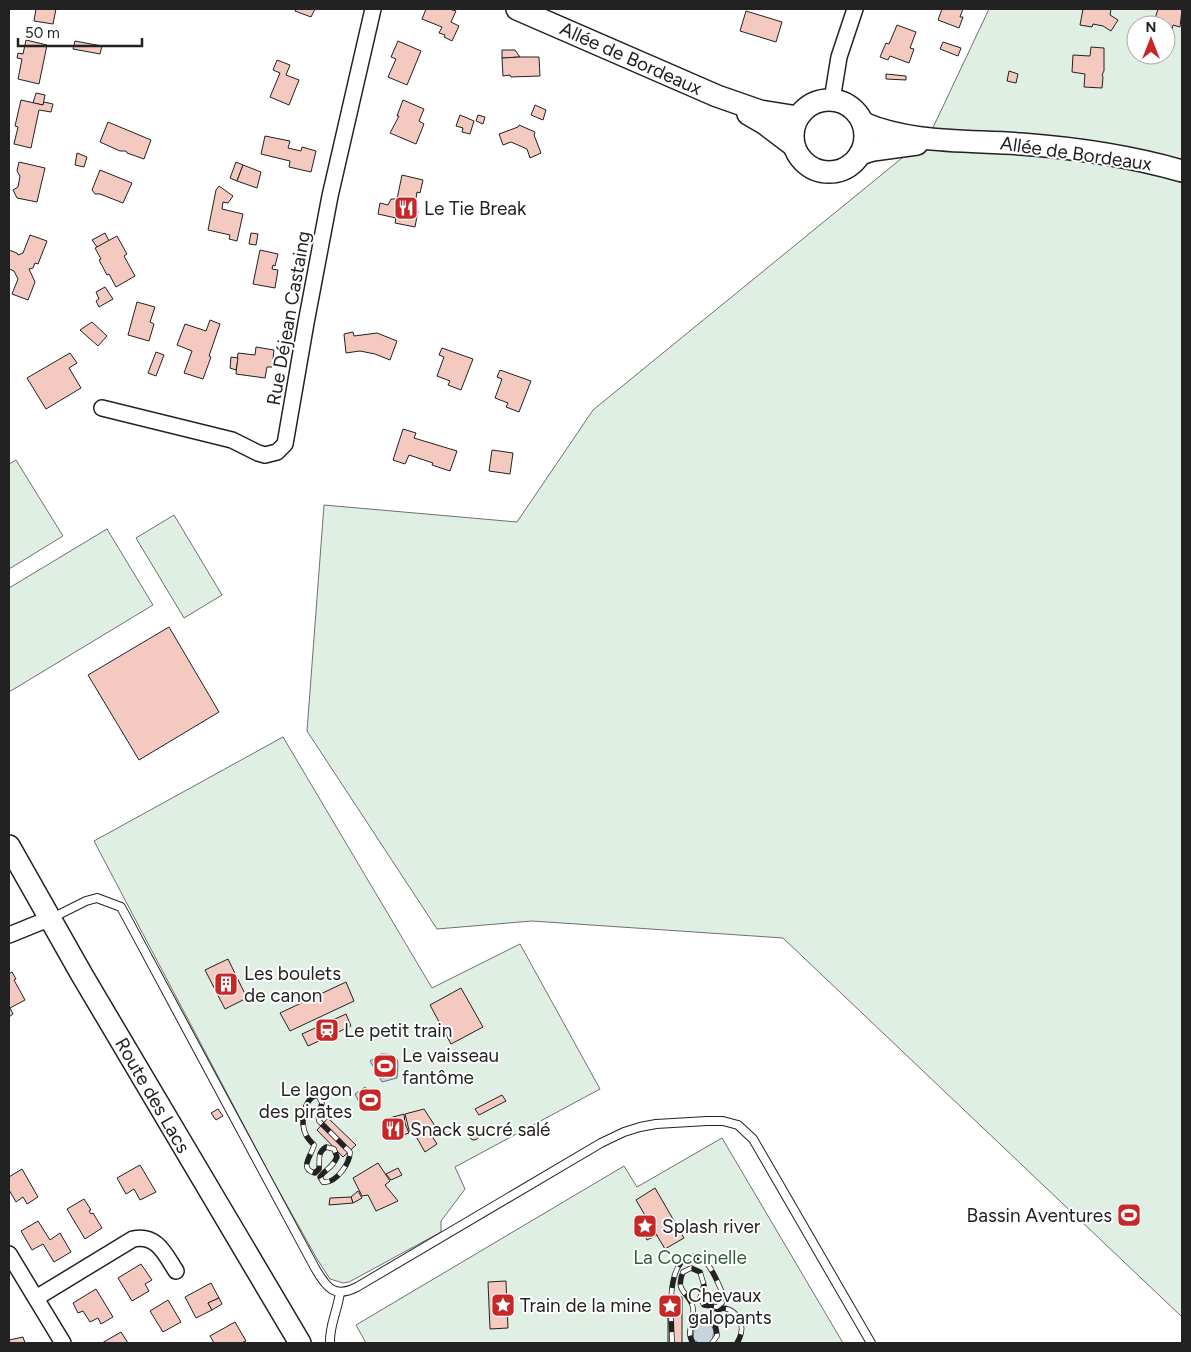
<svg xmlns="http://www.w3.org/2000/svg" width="1191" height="1352" viewBox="0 0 1191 1352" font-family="Figtree,sans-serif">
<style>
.green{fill:#e0efe3;stroke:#6f6f6f;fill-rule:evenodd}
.water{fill:#c7d3dd;stroke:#6f6f6f}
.building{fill:#f3c9c0;stroke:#222}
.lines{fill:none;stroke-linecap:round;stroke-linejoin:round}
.lane-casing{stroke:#222;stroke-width:10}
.street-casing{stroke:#222;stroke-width:18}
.secondary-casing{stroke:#222;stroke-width:24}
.lane{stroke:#fff;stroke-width:8}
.street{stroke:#fff;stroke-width:15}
.secondary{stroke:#fff;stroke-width:21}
.rail-casing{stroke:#222;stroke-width:5.5}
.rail{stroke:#fff;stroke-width:4;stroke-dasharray:11;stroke-linecap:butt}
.labels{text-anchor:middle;stroke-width:4;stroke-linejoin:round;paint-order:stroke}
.street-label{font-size:19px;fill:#222;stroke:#fff}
.poi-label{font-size:19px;fill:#222;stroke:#fff;text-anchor:start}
.park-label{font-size:19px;fill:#2f5e38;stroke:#fff}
</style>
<rect width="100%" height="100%" fill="#fff"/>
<g class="green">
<path d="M989,9H1182V1317L783,938L532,921L437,929L307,731L324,505L517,522L593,410L929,136ZM1136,25H1166V55H1136Z"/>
<polygon points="16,460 63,536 9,569 9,464"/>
<polygon points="174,515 222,595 184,618 136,538"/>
<polygon points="107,529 153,605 9,692 9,588"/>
<polygon points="283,737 432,988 520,944 600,1089 455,1167 465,1189 441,1221 441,1232 349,1282 343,1283 330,1279 317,1259 270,1175 94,841"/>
<polygon points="722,1138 843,1343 366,1343 356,1325 624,1166 637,1187"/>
</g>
<g class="water">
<path d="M381,1054C402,1054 398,1062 397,1078L382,1082L370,1061Z"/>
<polygon points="365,1087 380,1107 373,1111 364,1099 359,1102 355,1094"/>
<path d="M702,1315L709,1317L714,1332L712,1341C705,1345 698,1344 693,1339L694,1328Z"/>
</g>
<g class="building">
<polygon points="36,9 56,9 53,24 34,21"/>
<polygon points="296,9 315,9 311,17 295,11"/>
<polygon points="426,9 449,9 456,11 451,22 459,26 452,41 444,37 445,35 439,33 442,27 422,19"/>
<polygon points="942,9 963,9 960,17 963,17 959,28 938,20"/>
<polygon points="1083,9 1111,9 1110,15 1118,20 1111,31 1103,26 1093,24 1092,27 1080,25"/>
<polygon points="1158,9 1182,9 1180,27 1173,25 1169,43 1166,42 1166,25 1153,25"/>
<polygon points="746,11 782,22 776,42 740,31"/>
<polygon points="897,25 916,32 910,48 914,49 909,63 890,56 888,60 880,57 886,43 889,44"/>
<polygon points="26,40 47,45 39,84 18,79 22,59 17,58 18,53 23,54"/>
<polygon points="75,41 102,46 100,54 73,49"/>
<polygon points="398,41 421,51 407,85 388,77 396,59 391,57"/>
<polygon points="943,42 961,48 958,56 940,49"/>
<polygon points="1091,47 1104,48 1104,71 1102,75 1103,77 1102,88 1084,87 1085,74 1072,72 1073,55 1090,56"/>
<polygon points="502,50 515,50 520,57 502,58"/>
<polygon points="520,57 539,57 540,76 511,77 510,75 503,76 502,58"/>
<polygon points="277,60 290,65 286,75 299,80 289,105 270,97 280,73 273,70"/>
<polygon points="1009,71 1018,74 1016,83 1007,81"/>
<polygon points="886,74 906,76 906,80 886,79"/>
<polygon points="36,93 45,95 43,105 33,103"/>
<polygon points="21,100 43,105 44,102 53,104 51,112 39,110 31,148 14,144 18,127 15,126"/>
<polygon points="403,100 424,109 419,121 424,124 416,144 390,133 399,116 397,116"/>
<polygon points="535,105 546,110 543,120 531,115"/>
<polygon points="460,115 474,121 470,134 462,132 463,128 456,126"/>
<polygon points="478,115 485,117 483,124 476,121"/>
<polygon points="108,122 151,140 144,159 127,153 126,151 120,151 100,142"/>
<polygon points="519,125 535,132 534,135 541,153 530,158 527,149 511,142 503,145 499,134 518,127"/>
<polygon points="265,136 290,141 288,148 301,151 302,147 316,151 311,172 289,167 290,161 261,154"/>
<polygon points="77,153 87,157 84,167 75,165"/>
<polygon points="19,162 45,168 37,202 17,198 13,190 18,187 20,176 17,171"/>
<polygon points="236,162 243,165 237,181 230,178"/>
<polygon points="243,165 261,172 257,188 237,181"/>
<polygon points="100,170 132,183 123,203 100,194 95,194 92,190"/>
<polygon points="402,175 423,180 420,193 417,192 414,210 418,211 415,227 395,223 396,218 378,214 380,203 388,205 391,199 397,199"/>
<polygon points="219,186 233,196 228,203 223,202 222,209 243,214 237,241 229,239 230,235 208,230 216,190"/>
<polygon points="105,233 109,241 97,247 92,240"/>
<polygon points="251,233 258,234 256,245 249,244"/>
<polygon points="30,235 47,241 38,264 35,263 33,268 29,269 35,282 28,300 12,294 18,279 14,271 9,269 9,250 17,253 18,255 23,253"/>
<polygon points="117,236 127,254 124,256 135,276 116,287 109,274 107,275 99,260 101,259 95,248"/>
<polygon points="260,250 278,254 275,266 273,265 272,269 278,270 275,288 253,284"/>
<polygon points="105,287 113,299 99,307 96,301 99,299 96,292"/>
<polygon points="137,302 155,307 150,322 154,324 149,341 128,335"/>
<polygon points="210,320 220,324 209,356 211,357 203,379 184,373 192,351 177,345 185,324 206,331"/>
<polygon points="92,322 107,336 98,346 80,330"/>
<polygon points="353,332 354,336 377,333 397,341 390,360 375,354 360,351 346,353 344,334"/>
<polygon points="256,347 274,350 272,367 267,367 265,378 236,374 238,353 255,355"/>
<polygon points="442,348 473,359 461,390 448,385 450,381 437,376 444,357 439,355"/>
<polygon points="156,352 164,355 156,376 148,373"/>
<polygon points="70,353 77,363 69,368 81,388 46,409 27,378"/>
<polygon points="231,357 238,358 236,370 230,368"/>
<polygon points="500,370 531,381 519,412 506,407 508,403 495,398 502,379 497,377"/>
<polygon points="403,429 416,433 414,438 457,451 450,471 432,465 433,463 409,455 405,464 393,460"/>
<polygon points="492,450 513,453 510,474 489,471"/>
<polygon points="169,627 219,712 139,760 88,675"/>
<polygon points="228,959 247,998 225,1009 205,970"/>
<polygon points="12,972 16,979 14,980 25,1000 10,1008 13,1014 9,1017 9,974"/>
<polygon points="346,982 354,1001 290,1031 280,1013"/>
<polygon points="461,988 483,1027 451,1044 430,1005"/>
<polygon points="346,1014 351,1026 308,1046 302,1034"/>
<polygon points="502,1095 506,1101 479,1115 475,1109"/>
<polygon points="218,1109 223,1116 216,1120 211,1113"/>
<polygon points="424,1109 437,1129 430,1133 437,1144 425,1152 414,1133 410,1134 405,1114"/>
<polygon points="404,1114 405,1123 409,1133 391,1139 386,1130 386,1119"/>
<polygon points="328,1118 356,1145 343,1157 317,1130"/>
<circle cx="474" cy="1135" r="5"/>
<polygon points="378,1163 390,1181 385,1185 398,1201 376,1211 368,1195 362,1196 353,1178"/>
<polygon points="140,1165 156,1192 140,1200 134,1189 126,1194 117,1178"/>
<polygon points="398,1168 402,1175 391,1180 386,1174"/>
<polygon points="22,1169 38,1197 27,1204 23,1197 16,1202 9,1190 9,1177"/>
<polygon points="655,1188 684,1238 665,1249 636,1200"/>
<polygon points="358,1191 362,1198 353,1203 351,1197"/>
<polygon points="351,1197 353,1203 329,1205 330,1198"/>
<polygon points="84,1199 91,1210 89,1211 91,1214 93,1213 102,1228 85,1239 67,1209"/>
<polygon points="645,1215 657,1235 647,1240 636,1220"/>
<polygon points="38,1221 50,1240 60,1233 71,1252 54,1262 43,1244 32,1250 21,1231"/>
<polygon points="141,1264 152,1280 145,1284 149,1291 132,1301 118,1278"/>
<polygon points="506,1281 508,1328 490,1329 488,1282"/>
<polygon points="211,1283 219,1298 208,1303 212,1310 196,1318 185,1297"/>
<polygon points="96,1289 113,1317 101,1324 98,1318 90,1322 83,1311 78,1313 73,1303"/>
<polygon points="668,1296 682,1297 682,1343 668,1343"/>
<polygon points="219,1298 222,1304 212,1310 208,1303"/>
<polygon points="168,1300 181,1322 163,1332 150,1311"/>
<polygon points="235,1322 246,1341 241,1343 214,1343 210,1336"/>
<polygon points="121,1332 128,1343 102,1343"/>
<polygon points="23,1337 25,1343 9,1343 9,1340"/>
</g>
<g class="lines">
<g class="lane-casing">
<g id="lane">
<path d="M52,918L86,901L97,898L121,907L315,1268C326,1287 334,1299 357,1287L601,1143L624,1132L640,1127L656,1124L707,1121H723L738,1125L753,1139L871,1343"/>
<path d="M330,1343C329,1325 338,1310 340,1292"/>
</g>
</g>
<g class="street-casing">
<g id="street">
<polyline points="832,100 839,57 855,9"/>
<polyline points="102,408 232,440 258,453 265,455 277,452 285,444 306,323 330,196 373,9"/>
<polyline points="9,935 51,918"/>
<polyline points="9,1254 63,1343"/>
<path d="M36,1298L133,1239C157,1234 165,1254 176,1271"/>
</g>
</g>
<g class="secondary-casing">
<g id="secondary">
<polyline points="517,9 717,96 760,111 798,117"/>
<circle cx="829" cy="136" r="36"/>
<polyline points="748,114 765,124 794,146"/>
<path d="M863,123C912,144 968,140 1021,144C1075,148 1130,156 1182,171"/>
<polyline points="860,154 873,150 917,144"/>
<polyline points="9,846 82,975 300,1343"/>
</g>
</g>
<use href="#lane" class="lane"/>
<use href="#street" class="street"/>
<use href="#secondary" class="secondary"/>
<g class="rail-casing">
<g id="rail">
<path d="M316,1095L319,1097L322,1103L318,1115L319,1121L350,1152C350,1163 336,1184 323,1182L320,1177C326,1168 331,1170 337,1157L334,1149L326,1147C317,1153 320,1159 319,1169L315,1173C298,1169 312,1155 314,1145C311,1142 308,1139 306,1135C300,1123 303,1101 316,1095Z"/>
<path d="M672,1343C672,1322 665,1269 687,1258C706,1249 716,1279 722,1292V1303L717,1307L704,1305L700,1298L704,1285L700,1272L691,1268L683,1272C674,1293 690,1292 693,1308C695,1323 685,1331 693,1343"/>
<path d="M712,1343L717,1336C717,1330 713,1321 715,1315C719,1298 754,1316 737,1343"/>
</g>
</g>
<use href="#rail" class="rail"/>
</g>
<defs>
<g id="restaurant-square" transform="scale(1.25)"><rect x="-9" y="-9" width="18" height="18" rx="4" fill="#c62828" stroke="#fff"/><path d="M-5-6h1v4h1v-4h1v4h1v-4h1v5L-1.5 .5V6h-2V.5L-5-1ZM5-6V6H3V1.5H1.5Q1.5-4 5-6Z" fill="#fff"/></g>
<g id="building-square" transform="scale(1.25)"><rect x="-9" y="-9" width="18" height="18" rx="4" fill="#c62828" stroke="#fff"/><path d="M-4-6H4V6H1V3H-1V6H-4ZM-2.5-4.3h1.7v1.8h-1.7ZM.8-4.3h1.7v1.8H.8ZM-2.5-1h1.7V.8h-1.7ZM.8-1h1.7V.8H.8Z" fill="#fff"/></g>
<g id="station-square" transform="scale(1.25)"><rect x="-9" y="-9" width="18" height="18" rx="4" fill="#c62828" stroke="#fff"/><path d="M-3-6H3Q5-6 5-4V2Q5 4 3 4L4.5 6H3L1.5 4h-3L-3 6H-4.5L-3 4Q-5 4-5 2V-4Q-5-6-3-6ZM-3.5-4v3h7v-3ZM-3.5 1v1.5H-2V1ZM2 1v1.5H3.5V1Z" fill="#fff"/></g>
<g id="stadium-square" transform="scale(1.25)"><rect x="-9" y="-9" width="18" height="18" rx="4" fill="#c62828" stroke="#fff"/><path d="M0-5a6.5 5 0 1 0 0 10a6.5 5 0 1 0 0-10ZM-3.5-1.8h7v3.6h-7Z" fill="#fff"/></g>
<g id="sight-square" transform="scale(1.25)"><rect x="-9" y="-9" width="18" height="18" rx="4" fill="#c62828" stroke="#fff"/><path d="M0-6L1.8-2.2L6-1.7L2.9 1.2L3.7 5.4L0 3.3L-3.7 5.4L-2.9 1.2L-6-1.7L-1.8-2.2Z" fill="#fff"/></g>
</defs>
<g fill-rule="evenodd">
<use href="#restaurant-square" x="406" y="208"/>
<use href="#building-square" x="226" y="984"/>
<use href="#station-square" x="327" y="1030"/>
<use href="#stadium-square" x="385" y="1066"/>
<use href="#stadium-square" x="370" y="1100"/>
<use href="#restaurant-square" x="393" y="1129"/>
<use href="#stadium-square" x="1129" y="1215"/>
<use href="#sight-square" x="645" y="1226"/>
<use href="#sight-square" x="503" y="1305"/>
<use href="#sight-square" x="670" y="1306"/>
</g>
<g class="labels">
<g class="street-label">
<text transform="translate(631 58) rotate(24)" y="7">Allée de Bordeaux</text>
<text transform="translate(1076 153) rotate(8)" y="7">Allée de Bordeaux</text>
<text transform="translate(288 318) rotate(-80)" y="7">Rue Déjean Castaing</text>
<text transform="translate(153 1095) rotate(60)" y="7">Route des Lacs</text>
</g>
<g class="poi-label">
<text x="424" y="215">Le Tie Break</text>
<text x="244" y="980">Les boulets<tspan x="244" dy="22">de canon</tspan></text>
<text x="344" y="1037">Le petit train</text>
<text x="402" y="1062">Le vaisseau<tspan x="402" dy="22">fantôme</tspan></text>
<text x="352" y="1096" text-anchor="end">Le lagon<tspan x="352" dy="22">des pirates</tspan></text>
<text x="410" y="1136">Snack sucré salé</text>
<text x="1112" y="1222" text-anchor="end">Bassin Aventures</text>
<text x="662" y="1233">Splash river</text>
<text x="688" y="1302">Chevaux<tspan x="688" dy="22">galopants</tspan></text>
<text x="520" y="1312">Train de la mine</text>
</g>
<g class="park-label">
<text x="690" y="1264">La Coccinelle</text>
</g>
</g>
<rect width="1191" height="1352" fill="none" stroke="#222222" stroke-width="20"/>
<g transform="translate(1151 40)"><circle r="24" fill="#ffffff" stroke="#a7a7a7"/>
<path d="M0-4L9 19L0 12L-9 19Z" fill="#c62828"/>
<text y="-8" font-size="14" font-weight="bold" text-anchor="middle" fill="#222222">N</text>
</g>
<path d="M18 38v8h124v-8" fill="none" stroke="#222222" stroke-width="2.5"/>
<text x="25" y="38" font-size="15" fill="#222222" stroke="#ffffff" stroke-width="4" paint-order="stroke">50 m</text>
</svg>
